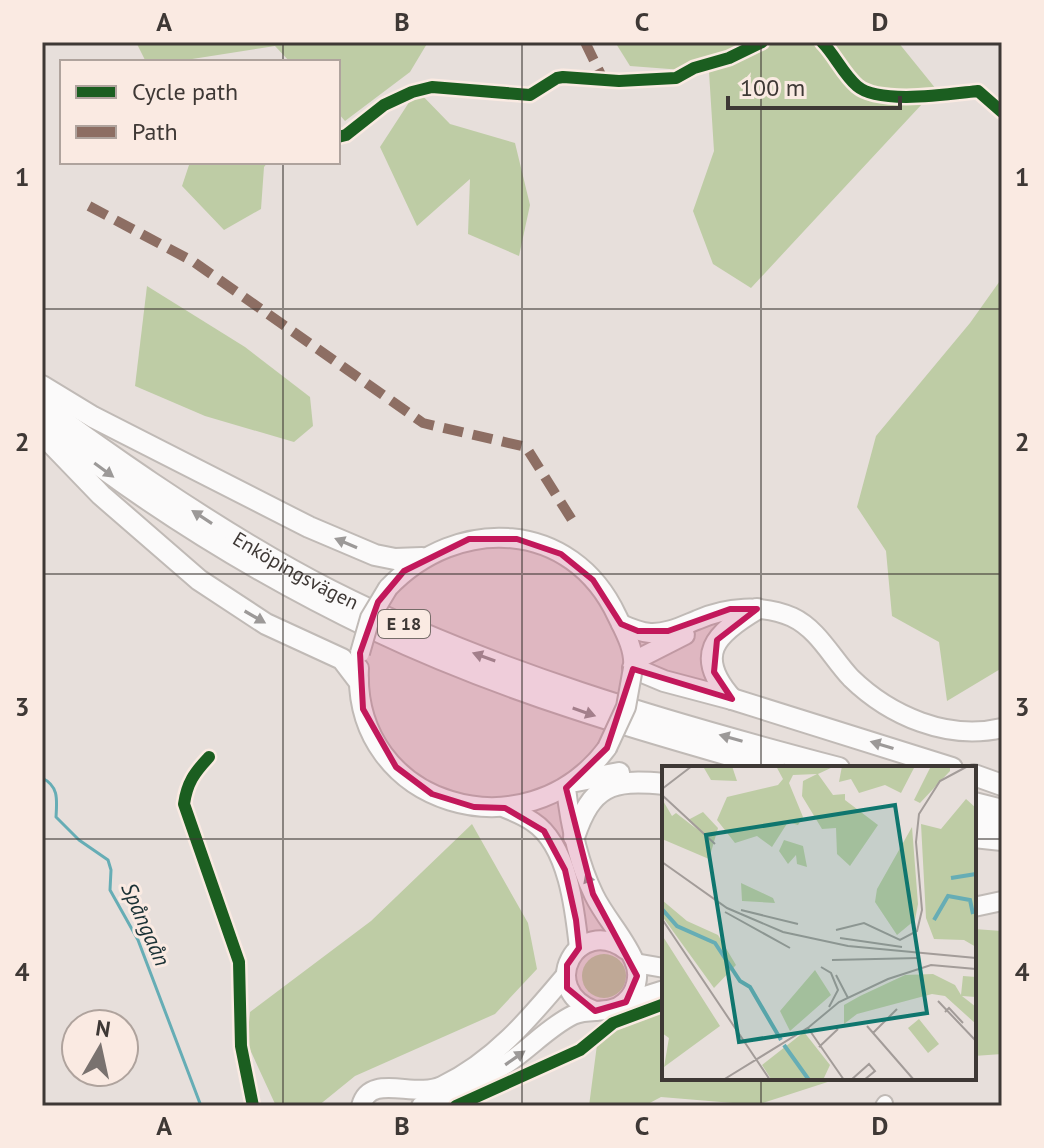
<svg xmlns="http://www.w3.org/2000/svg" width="1044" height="1148" viewBox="0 0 1044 1148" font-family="'PT Sans',sans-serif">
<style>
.green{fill:#becca5}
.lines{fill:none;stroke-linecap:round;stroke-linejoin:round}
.stream{stroke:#66adb5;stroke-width:3}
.minor-casing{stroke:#c0bab6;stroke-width:18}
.major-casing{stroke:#c0bab6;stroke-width:22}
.highway-casing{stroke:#c0bab6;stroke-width:24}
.minor{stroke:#fbfafa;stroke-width:14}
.major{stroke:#fbfafa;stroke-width:18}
.highway{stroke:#fbfafa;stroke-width:20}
.major-bridge-casing{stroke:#c0bab6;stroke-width:22;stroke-linecap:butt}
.major-bridge{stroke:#fbfafa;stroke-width:18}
.quiet{stroke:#8d6e63;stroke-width:10;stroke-dasharray:20 10;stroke-linecap:butt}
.cycleway-casing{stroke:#faeae2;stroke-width:17}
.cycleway{stroke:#1b5e20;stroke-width:12}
.oneway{fill:#9c9998}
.marked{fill:#c2185b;fill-opacity:0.2;stroke:#c2185b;stroke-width:6;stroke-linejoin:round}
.grid{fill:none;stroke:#3e3835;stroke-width:2;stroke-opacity:0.55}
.labels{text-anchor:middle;stroke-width:6;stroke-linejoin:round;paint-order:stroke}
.shield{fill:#faeae2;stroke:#766d69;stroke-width:2}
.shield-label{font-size:18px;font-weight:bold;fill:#3e3835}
.street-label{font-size:20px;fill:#3e3835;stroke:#faeae2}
.water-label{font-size:22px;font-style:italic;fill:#193034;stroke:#faeae2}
.inset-river{fill:none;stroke:#66adb5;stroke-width:4}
.inset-road{fill:none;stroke:#a39c99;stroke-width:2}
.view{fill:#0f766e;fill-opacity:0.15;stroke:#0f766e;stroke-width:4}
.inset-edge{fill:none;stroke:#3e3835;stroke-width:4}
.neatline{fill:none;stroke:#3e3835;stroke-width:3}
.grid-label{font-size:26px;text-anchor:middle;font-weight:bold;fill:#3e3835}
</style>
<rect width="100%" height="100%" fill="#e7dfdb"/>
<g class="green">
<polygon points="136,42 428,42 410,72 345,121 338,113 338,62 290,62 275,46 173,62 146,62"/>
<polygon points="615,42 898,42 936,89 751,288 713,264 693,211 714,151 709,72 630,66"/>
<polygon points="417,90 450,124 515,143 530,205 519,256 468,234 470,179 417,226 380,147"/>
<polygon points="190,162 268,162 264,167 261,209 224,230 182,186"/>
<polygon points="1002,278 1002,668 947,701 939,642 892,616 886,551 857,507 876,436 970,323"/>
<polygon points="147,286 245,347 310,397 313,426 294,442 205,416 135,386"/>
<polygon points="472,824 528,923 537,969 495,1014 355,1076 318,1106 276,1106 247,1043 250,1012 371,921"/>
<polygon points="974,929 1002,931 1002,1054 974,1056"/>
<circle cx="604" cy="976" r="22"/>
<polygon points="664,1010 664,1078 840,1078 757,1105 661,1097 644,1106 589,1106 598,1037"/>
</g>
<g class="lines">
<path class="stream" d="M42,778C59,786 57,800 56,817L79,840L108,860L111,870L110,890L138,940L201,1106"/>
<g class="minor-casing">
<polyline id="minor" points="883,1106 885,1103"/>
</g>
<g class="major-casing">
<g id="major">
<path d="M388,588C457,515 572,519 617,616C625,632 635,650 633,668"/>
<path d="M621,624C630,628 640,632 650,633C666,634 682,626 697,620C726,607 762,604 792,617C818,629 832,658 851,678C890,716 948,741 1002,728"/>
<polyline points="634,661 685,635"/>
<path d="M359,668C352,806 526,857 607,748"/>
<path d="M505,808C515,812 525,816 533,822C568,845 575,910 579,948"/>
<polyline points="974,907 1002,901"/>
<polyline points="635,963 664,968"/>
<polyline points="626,1002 664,990"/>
<path d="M595,1011C536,989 578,914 626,950"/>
<path d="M361,1106C370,1072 414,1099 442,1086C494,1061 529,1019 565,976"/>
<path d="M421,1106C451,1091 481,1081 509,1062C530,1048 550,1026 573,1015C590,1007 610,1016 625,1002C636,993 640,976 635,963C626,939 605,918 594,895C578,862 570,824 566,788"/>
</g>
</g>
<g class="highway-casing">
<g id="highway">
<polyline points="42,386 93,417 309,527 375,555 395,559 422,558"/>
<path id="s1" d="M42,404C75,432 114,457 150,482C208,521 268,559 331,591C491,672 667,723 839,768"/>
<path d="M42,422C145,504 256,573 375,630C503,691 639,730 775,768"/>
<polyline points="48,440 101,495 199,580 266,624 342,659 358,680"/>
<polyline points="633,668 664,681 732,699 952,768"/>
<path d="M732,699C693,655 715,634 757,609"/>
<polyline points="974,775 1002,785"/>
<polyline points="576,781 619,773"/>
<polyline points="974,803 1002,810"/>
<polyline points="974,820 1002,827"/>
<path d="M574,837C592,785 610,779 664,784"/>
<polyline points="974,837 1002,840"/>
</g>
</g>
<use href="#minor" class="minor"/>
<use href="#major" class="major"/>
<use href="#highway" class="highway"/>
<g class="major-bridge-casing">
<g id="major-bridge">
<polyline points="360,653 370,618 388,588"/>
<polyline points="607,748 626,707 633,668"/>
</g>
</g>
<use href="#major-bridge" class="major-bridge"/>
<g class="quiet">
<polyline points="585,42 604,81"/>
<polyline points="89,206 194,262 423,423 526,447 572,520"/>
</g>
<g class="cycleway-casing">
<g id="cycleway">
<path d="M822,42C835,55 843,74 857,86C879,105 949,94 978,91L1002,112"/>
<polyline points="338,137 346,135 384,105 412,92 432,87 530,95 557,78 563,77 619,81 676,78 694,68 729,58 762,42"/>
<path d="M209,757C194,773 187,783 184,804L239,962L241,1046L253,1106"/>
<polyline points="456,1106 580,1050 613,1023 664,1004"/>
</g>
</g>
<use href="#cycleway" class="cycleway"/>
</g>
<defs><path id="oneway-solid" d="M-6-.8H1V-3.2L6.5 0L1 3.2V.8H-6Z" transform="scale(2)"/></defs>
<g class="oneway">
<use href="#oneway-solid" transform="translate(104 470) rotate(36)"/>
<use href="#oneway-solid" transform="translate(202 517) rotate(-147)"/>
<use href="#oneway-solid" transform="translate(346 543) rotate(-157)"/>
<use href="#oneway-solid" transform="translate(255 617) rotate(30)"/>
<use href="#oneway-solid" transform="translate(484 657) rotate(-160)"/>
<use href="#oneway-solid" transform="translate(584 712) rotate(19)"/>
<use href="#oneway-solid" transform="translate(731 738) rotate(-164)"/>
<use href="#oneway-solid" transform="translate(882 745) rotate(-163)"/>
<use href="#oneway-solid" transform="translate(590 884) rotate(-110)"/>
<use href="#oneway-solid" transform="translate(515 1058) rotate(-35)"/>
</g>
<path class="marked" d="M469,539H517L561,554L593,580L621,624L638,631H668L730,609H757L717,640L714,672L732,699L633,669L607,748L566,788L593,894L637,976L626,1002L595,1011L567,988V965L579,948L576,920L565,870L544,831L505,808L474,807L432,794L396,767L363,709L360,653L378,602L404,571Z"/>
<path class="grid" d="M283,42V62M522,42V1106M761,42V768M283,162V1106M42,309H1002M42,574H1002M42,839H664M974,839H1002M761,1078V1106"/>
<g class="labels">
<rect class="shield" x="378" y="610" width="52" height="28" rx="6"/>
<g class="shield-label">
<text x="404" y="630">E 18</text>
</g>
<g class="street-label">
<text dy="7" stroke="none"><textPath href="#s1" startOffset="304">Enköpingsvägen</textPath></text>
</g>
<g class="water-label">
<text transform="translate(146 924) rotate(66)" y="8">Spångaån</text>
</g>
</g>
<g transform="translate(662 766)">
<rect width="314" height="314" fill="#e7dfdb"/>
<path d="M70,0L75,15L49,14L42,2ZM114,0H173L156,8L171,29L183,28V34L216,59L188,100L175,88L174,62L160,63L140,30L141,15L155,8L131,9L127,17L141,51L136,59L126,56L110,81L95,70L73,77L55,54L65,31L116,19L121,13ZM180,0H253L239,27L223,19L197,27L189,13L177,16ZM269,0H288V5L258,37L252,34ZM0,33L10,50L14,47L36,64L26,54L41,46L56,62L47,93L0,73ZM304,33L314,42V181L302,174L272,173L264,152L259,58L279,63ZM250,61L256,138L253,154L235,169L213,136L215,123ZM122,74L141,80L145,101L135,98L134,89L126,98L117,85ZM79,117L111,132L113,137L80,135ZM0,134L25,155L56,169L74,199L52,222L0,150ZM0,169L58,260L2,301L7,272L0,267ZM153,204L169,229L128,265L118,245ZM271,208L293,219L299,229L301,210L314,211V231L300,230L314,241V258L283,230L270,228L195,248L182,258V239L198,230L243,209ZM257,253L277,278L266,287L246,262ZM142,266L168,299L161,314L109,313L100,299Z" fill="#becca5"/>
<path class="inset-river" d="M289,112L314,108M0,143L15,160L53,177L78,215L88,221L119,274M272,154L286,130L308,134L311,148M122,279L147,314"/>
<path class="inset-road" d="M0,23L30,0M0,29L53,78M0,96L65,142L121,166L186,180L314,192M79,144L136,158M63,146L128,182M0,153L108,314M174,164L202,157L238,174L255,165L260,144L254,76L257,48L278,15L306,0M178,172L240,181M170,194L257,192M159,201L169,207L176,224L167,241M174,209L186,232M276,235L314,275M283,246L287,242L301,257M205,260L252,314M146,262L182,314M211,267L235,243M157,281L176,263M61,314L147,261L177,236L226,213L269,199L314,203M189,314L207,298L213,305L202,314"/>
<path class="view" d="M233,39L265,247L77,276L44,69Z"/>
<rect width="314" height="314" class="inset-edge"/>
</g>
<rect width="1044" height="1148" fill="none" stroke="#faeae2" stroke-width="88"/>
<rect x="60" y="60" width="280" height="104" fill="#faeae2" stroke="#afa39d" stroke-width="2"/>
<rect x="76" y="86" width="40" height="12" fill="#1b5e20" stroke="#afa39d" stroke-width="2"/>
<text x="132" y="100" font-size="24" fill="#3e3835">Cycle path</text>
<rect x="76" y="126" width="40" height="12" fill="#8d6e63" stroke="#afa39d" stroke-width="2"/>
<text x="132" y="140" font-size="24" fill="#3e3835">Path</text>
<g transform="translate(100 1048) rotate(9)"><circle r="38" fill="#faeae2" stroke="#afa39d" stroke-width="2"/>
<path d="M0-6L14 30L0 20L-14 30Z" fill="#79726f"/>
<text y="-12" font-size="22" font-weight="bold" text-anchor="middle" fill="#3e3835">N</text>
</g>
<path d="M728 96v12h172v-12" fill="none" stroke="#3e3835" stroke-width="4"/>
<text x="740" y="96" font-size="24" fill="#3e3835" stroke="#faeae2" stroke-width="6" paint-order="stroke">100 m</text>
<rect x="44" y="44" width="956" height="1060" class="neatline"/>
<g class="grid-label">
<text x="164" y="31">A</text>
<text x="402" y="31">B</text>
<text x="642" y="31">C</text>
<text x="880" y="31">D</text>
<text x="22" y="186">1</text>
<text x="1022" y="186">1</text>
<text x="22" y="451">2</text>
<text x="1022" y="451">2</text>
<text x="22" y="716">3</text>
<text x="1022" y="716">3</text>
<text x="22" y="981">4</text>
<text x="1022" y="981">4</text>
<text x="164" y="1135">A</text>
<text x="402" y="1135">B</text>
<text x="642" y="1135">C</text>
<text x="880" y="1135">D</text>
</g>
</svg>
